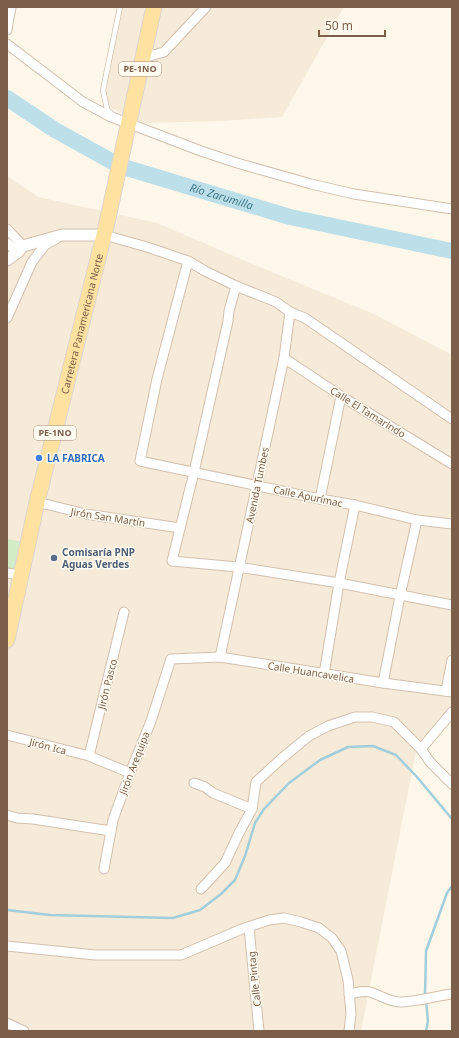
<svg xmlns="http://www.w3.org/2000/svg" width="459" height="1038" viewBox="0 0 459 1038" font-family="'Noto Sans',sans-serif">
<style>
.residential{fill:#f6ead8}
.green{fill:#d3edc6}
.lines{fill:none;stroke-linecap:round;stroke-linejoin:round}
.stream{stroke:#a2cedc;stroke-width:2.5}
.river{stroke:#bcdfe9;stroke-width:16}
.service-casing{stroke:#d2c0ae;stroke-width:6}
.minor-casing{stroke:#d2c0ae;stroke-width:11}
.tertiary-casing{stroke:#d2c0ae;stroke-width:13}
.primary-casing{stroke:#ddd5d0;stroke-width:17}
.service{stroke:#fff;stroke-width:4.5}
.minor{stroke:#fff;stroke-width:9}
.tertiary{stroke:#fff;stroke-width:11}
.primary{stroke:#ffe2a0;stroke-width:15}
.shop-dot{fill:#3f7fe0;stroke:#fffbf1;stroke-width:1.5}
.service-dot{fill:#5c6f8a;stroke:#fffbf1;stroke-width:1.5}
.labels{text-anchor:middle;stroke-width:3;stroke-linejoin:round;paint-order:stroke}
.shield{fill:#fffbf1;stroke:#a38e7d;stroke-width:1}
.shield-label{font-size:9px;font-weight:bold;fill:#7b5f4b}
.street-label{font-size:10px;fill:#7b5f4b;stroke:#fffbf1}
.shop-label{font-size:10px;font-weight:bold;fill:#366cbe;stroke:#fffbf1;text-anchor:start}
.service-label{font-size:10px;font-weight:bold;fill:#4e5e75;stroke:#fffbf1;text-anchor:start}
.water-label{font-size:11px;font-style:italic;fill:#3f7787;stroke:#fffbf1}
</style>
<rect width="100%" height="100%" fill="#fef7ea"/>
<g class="residential">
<polygon points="121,7 344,7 282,117 220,121 143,123 103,104"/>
<polygon points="7,176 38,197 157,223 250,263 374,314 452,355 452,710 416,751 361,1031 7,1031"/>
</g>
<polygon class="green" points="7,539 25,542 18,570 7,568"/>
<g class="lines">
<g class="stream">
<polyline points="7,910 50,915 173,918 200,910 221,894 235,880 245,856 255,823 264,809 289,783 320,760 348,747 373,746 396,755 417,777 452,819"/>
<polyline points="425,996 426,951 447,893 452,886"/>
<polyline points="426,1031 428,1021 426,1001"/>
</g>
<path class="river" id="s1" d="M7,98L55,130L120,166L290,217L452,251"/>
<g class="service-casing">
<polyline id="service" points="113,115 107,109 103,90 120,7"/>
</g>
<g class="minor-casing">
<g id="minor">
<polyline points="7,30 11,7"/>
<polyline points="7,44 83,102 109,116 201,151 237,163 311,184 354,194 452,209"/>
<polyline points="143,58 164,52 206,7"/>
<polyline points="7,229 23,246"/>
<polyline points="104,235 147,247 188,261 205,271 236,286 276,302 290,312 305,318 452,419"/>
<polyline points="7,243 18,252"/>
<polyline points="188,261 157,379 140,461 320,499 355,505 417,520 452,524"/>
<polyline points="236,286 229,311 228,321 194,472 172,561 238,567 339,583 452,605"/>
<polyline points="7,318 32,262 45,245 56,239"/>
<polyline points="284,358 341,396 452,464"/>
<polyline points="320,499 341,396"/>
<polyline points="37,502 86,514 180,528"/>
<polyline points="7,573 21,575"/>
<polyline points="220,657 284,358 290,312"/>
<polyline points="324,674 339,583 355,505"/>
<polyline points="383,683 400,596 417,520"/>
<polyline points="446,691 452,660"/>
<polyline points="7,735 89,756 130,773"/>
<polyline points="421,749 452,712"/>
<polyline points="89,756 124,612"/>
<polyline points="194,783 205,787 213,793 252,809"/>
<polyline points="7,815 17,818 33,819 111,831"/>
<polyline points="104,869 113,820 130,773 151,721 171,659 220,657 383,683 452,692"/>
<polyline points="201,889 225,863 239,833 252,809 256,782 281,759 309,736 328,726 355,717 372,717 394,722 421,749 430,762 452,784"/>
<polyline points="249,928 259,1031"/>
<polyline points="7,946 95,955 181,955 242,929 269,920 284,918 301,922 319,928 332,938 341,951 348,980 351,1014 349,1031"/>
<path d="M349,994C356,993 363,990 370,992C380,995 389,1002 400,1002C417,1002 435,996 452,994"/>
<polyline points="7,1023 24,1031"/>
</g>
</g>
<g class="tertiary-casing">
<polyline id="tertiary" points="7,260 18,252 23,246 62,235 104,235"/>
</g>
<g class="primary-casing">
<g id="primary">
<path id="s2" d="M7,640L37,502L106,227L154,7"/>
</g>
</g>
<use href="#service" class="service"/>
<use href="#minor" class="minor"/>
<use href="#tertiary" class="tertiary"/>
<use href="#primary" class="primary"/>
</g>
<circle class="shop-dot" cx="39" cy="458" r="4"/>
<circle class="service-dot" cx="54" cy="558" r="4"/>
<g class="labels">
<g class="shield">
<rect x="119" y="62" width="42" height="14" rx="3"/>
<rect x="34" y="426" width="42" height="14" rx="3"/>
</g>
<g class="shield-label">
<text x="140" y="72">PE-1NO</text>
<text x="55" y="436">PE-1NO</text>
</g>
<g class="street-label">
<text dy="4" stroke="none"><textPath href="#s2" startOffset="325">Carretera Panamericana Norte</textPath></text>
<text transform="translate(368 412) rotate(32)" y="4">Calle El Tamarindo</text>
<text transform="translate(257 485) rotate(-78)" y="4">Avenida Tumbes</text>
<text transform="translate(308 496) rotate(12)" y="4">Calle Apurímac</text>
<text transform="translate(108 517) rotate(9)" y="4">Jirón San Martín</text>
<text transform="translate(311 672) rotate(9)" y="4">Calle Huancavelica</text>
<text transform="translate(107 684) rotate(-76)" y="4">Jirón Pasco</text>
<text transform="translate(48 746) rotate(15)" y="4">Jirón Ica</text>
<text transform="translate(134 763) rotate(-69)" y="4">Jirón Arequipa</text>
<text transform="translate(254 979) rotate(-96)" y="4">Calle Pintag</text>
</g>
<g class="shop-label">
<text x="47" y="462">LA FABRICA</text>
</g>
<g class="service-label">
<text x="62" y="556">Comisaría PNP<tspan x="62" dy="12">Aguas Verdes</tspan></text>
</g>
<g class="water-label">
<text dy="4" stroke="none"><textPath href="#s1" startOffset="238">Río Zarumilla</textPath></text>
</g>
</g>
<rect width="459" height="1038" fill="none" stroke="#7b5f4b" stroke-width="16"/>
<path d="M319 30v6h66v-6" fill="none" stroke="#7b5f4b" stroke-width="2"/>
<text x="325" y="30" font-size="12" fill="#7b5f4b" stroke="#fffbf1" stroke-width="3" paint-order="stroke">50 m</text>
</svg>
